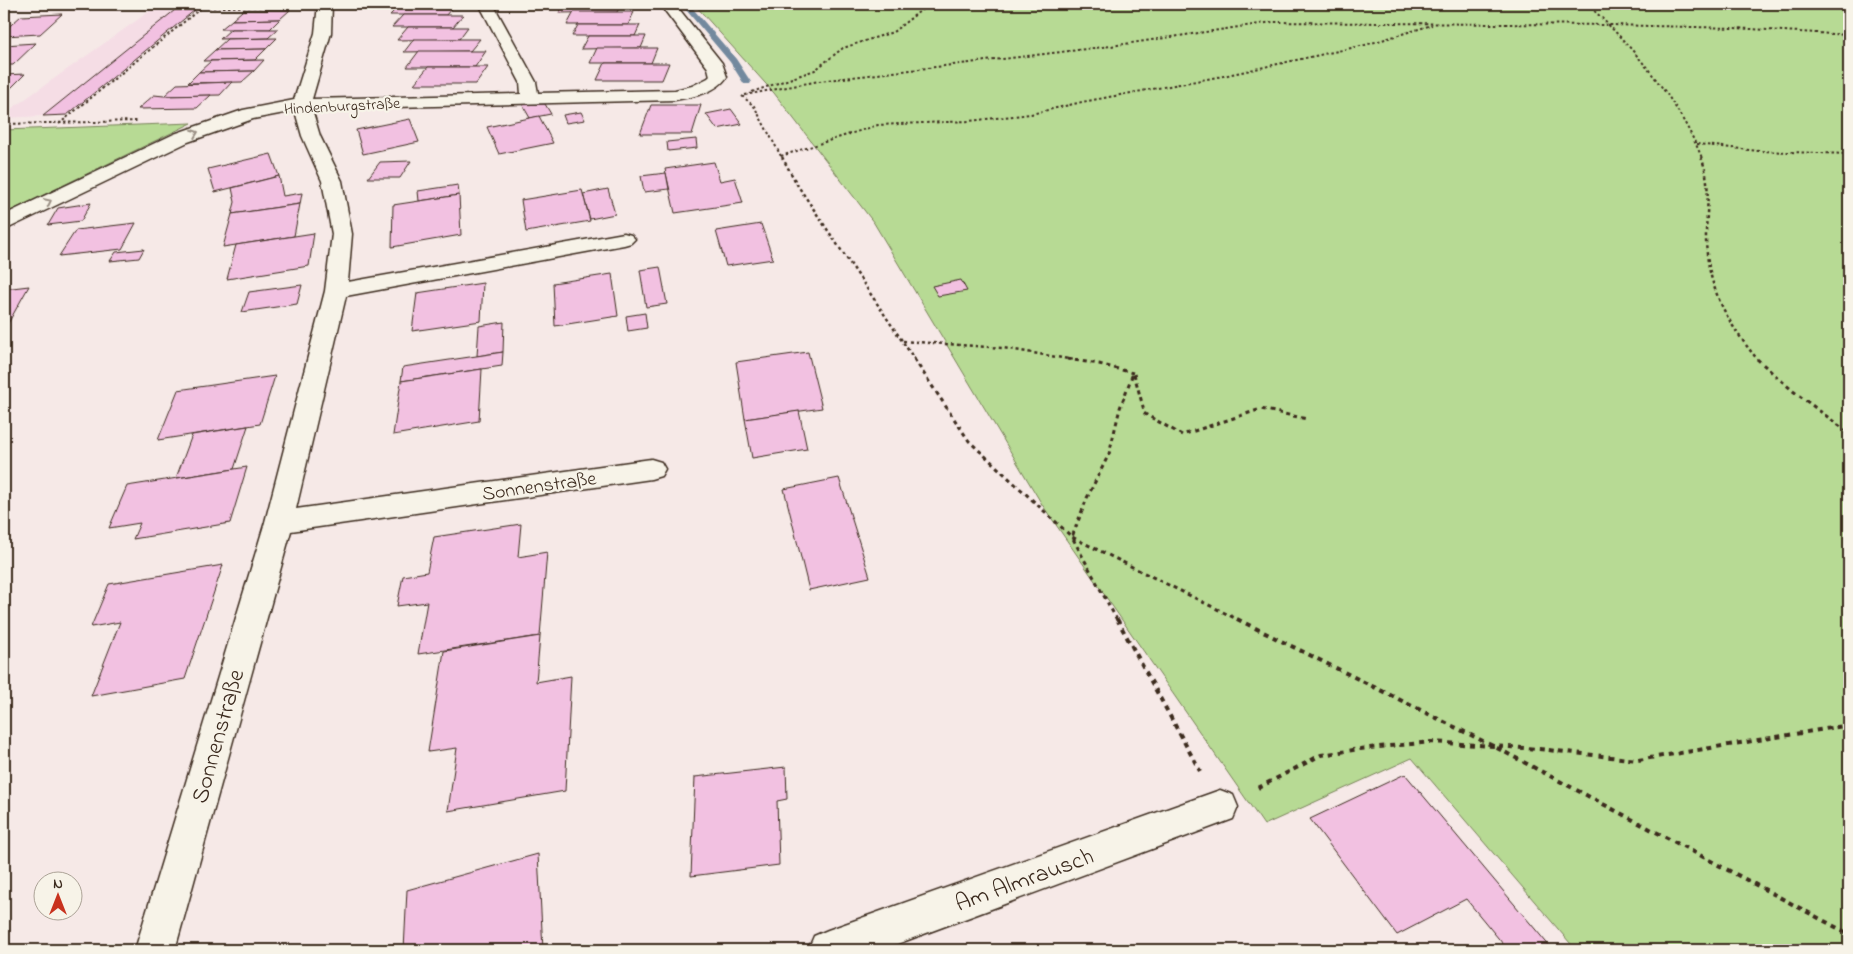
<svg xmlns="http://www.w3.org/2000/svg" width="1853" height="954" viewBox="0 0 1853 954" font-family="'Indie Flower',sans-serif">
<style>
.built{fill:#f5dde5}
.green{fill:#b7da94;stroke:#798259}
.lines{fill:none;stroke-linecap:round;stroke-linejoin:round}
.stream{fill:#73899e;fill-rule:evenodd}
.building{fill:#f2c1e1;stroke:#3b2a1e}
.minor-casing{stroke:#3b2a1e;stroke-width:3}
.path-far3{stroke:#3b2a1e;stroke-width:2;stroke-dasharray:2.5 2.5;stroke-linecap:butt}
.path-far2{stroke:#3b2a1e;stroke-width:2.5;stroke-dasharray:3 3;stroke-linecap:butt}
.path-far1{stroke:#3b2a1e;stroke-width:3;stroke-dasharray:4 4;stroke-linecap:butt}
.path{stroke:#3b2a1e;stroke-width:4;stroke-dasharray:5 5;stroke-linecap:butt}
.minor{fill:#f7f3e8;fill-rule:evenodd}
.oneway{stroke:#998e83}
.labels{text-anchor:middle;stroke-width:4.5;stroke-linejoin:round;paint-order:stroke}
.far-street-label{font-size:16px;fill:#3b2a1e;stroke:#f7f3e8}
.street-label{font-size:20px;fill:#3b2a1e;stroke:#f7f3e8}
.near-street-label{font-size:24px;fill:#3b2a1e;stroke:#f7f3e8}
</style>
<rect width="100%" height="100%" fill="#f6e9e7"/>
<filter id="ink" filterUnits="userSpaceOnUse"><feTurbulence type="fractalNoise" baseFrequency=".02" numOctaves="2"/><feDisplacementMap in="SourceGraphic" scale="10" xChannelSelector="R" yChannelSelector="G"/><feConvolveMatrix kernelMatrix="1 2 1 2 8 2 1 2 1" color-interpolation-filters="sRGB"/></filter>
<g filter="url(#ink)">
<polygon class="built" points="175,10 43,116 4,118 4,114 150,11"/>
<g class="green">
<polygon points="694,4 1849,4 1849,950 1576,950 1412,758 1264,825 1043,506 874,223 774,93"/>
<polygon points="192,123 4,214 4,130"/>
</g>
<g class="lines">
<polygon class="stream" points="681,4 689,4 736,59 751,82 750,84 744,84 730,62"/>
</g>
<g class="building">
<polygon points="401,4 455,4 446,15 390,15"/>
<polygon points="564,4 621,4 617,12 559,13"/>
<polygon points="175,10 195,10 67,115 43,116"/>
<polygon points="243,10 290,10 280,19 232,20"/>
<polygon points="574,12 634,12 628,25 567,25"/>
<polygon points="62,14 40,34 4,36 4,31 21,16"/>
<polygon points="403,15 463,15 453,27 392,27"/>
<polygon points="280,19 270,29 221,29 232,20"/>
<polygon points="578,25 640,25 635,36 572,36"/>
<polygon points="408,27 468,27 459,39 397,40"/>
<polygon points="231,29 278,29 268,38 220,39"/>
<polygon points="588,36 646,36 641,48 581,49"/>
<polygon points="277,38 266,49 215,50 227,39"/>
<polygon points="414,39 480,39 470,51 404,52"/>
<polygon points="36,43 13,65 4,65 4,45"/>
<polygon points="597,48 657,48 651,63 590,63"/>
<polygon points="266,49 255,60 203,61 215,50"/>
<polygon points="419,51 486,51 475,67 407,67"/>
<polygon points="264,60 254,71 199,72 211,61"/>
<polygon points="605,63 669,63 662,80 597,80"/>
<polygon points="428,67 488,67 476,84 414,84"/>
<polygon points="254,71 242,82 188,83 199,72"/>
<polygon points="25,74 4,95 4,75"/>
<polygon points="232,82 220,95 164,96 177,84"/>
<polygon points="154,95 164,96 211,95 197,108 138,109"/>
<polygon points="522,104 545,104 551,114 530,118"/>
<polygon points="651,105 701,105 692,134 640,134"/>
<polygon points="731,109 742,124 717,129 706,114"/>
<polygon points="581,112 585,120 566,123 563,115"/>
<polygon points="539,116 553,143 499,154 487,127"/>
<polygon points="410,119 419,142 363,154 356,130"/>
<polygon points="696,139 697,148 668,151 667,142"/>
<polygon points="271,154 279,176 215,192 208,169"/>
<polygon points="411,161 400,178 368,178 380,162"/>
<polygon points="714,162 720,181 735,178 743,203 675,213 665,169"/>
<polygon points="666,173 669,189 644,192 641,176"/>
<polygon points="279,176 283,196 302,193 300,204 232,214 235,202 232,188"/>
<polygon points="458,185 459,195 419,201 418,191"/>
<polygon points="608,189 615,214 590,219 583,194"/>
<polygon points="582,190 590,221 526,232 521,200"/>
<polygon points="459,195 461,235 392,247 393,205"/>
<polygon points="91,203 81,221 48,225 58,208"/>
<polygon points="300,204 294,236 223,247 232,214"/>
<polygon points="136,223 122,249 59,256 76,230"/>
<polygon points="761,224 773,259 726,266 716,231"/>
<polygon points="314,233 309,266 227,279 236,245"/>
<polygon points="144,249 139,258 110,261 116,252"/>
<polygon points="660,267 667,304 646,307 640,270"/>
<polygon points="612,274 618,316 555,326 553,283"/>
<polygon points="961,280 967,291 938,296 932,286"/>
<polygon points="483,283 481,321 412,331 417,293"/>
<polygon points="302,285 297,304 242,312 249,292"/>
<polygon points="29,286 6,327 4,327 4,289"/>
<polygon points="645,313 647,328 628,331 626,316"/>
<polygon points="504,322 503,352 477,356 479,326"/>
<polygon points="503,352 502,366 401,381 403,367"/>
<polygon points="808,352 822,408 745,419 736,362"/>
<polygon points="482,369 479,421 393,435 401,381"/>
<polygon points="275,376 260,424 158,440 178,390"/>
<polygon points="799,411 807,449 752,458 745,419"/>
<polygon points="248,426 234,469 176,478 192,435"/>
<polygon points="247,467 230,523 133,539 140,523 109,528 127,486"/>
<polygon points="839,478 870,577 809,590 784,489"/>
<polygon points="521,524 518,557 547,552 540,636 418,654 427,602 397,606 403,576 427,572 434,537"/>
<polygon points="223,565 185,679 91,696 120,622 91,627 109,584"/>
<polygon points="540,636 536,682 571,676 565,791 448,811 457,748 428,752 444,651"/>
<polygon points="786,767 787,799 777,801 779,865 691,876 695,777"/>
<polygon points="1405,774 1551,948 1547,950 1508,950 1466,899 1397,935 1310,819"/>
<polygon points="538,854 543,950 404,950 407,890"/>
</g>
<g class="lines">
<g class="minor-casing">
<g id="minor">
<path d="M318,4H332L331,33L312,99L521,94L520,82L479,4H493L536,82L538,93L675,90L692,86L708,78L710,76L708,68L660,4H675L722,63L727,77C716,93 693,97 675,100L312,109L320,136L342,181L352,234L348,282L624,233L631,235L635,239L631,243L624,245L346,296L296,509L651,459L661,462L665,469L661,476L651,479L291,531L175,950H135L265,522L325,291L332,234L322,181L302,136L295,111L253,119L188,142L11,227L4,229V215L174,134L243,110L294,100L315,33Z"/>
<polygon points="1220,790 1233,795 1238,807 1233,819 881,950 808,950 814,936 828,930"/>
</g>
</g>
<g class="path-far3">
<path d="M1587,4C1634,48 1677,98 1702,158"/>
<polyline points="153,8 292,6"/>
<polyline points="153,8 159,4"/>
<polyline points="752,92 815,70 843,48 893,32 929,4"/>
<polyline points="745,95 819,81 1111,46 1273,22 1611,25 1734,28 1849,35"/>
<polyline points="742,96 754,106 782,158"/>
<polyline points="4,124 138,121"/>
<polyline points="59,124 201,8"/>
<polyline points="1697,144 1758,151 1849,154"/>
<polyline points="781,156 878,125 969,121 1031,114 1082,102 1223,76 1365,45 1432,25"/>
</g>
<g class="path-far2">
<polyline points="782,157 798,186 915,360"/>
<path d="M1701,157C1711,181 1707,207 1706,232C1705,283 1726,322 1758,360"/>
<polyline points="903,341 1003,348 1075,360"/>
</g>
<g class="path-far1">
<polyline points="914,359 969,441 1072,537 1239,620"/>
<polyline points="1067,359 1099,364 1133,373"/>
<polyline points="1757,359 1793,391 1849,433"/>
<polyline points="1134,374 1145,414 1182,435 1261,409 1307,419"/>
<polyline points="1117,620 1072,537 1087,498 1109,454 1120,408 1133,373"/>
</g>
<g class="path">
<polyline points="1117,619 1200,771"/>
<polyline points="1237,619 1497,748 1849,934"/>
<polyline points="1258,788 1321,755 1360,749 1431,742 1539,749 1638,760 1849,725"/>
</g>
<use href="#minor" class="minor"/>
</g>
<defs><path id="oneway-chevron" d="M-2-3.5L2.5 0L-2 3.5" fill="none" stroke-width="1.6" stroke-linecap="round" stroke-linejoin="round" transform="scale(1.25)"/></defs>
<g class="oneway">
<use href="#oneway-chevron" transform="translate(195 133) rotate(-21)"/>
<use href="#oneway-chevron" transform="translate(48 202) rotate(-26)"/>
</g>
</g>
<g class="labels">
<g class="far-street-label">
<text transform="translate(342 105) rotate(-3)" y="6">Hindenburgstraße</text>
</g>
<g class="street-label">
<text transform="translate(539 485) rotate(-8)" y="7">Sonnenstraße</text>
</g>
<g class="near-street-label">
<text transform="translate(217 736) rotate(-74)" y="8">Sonnenstraße</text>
<text transform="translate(1024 879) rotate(-20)" y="8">Am Almrausch</text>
</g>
</g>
<rect width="1853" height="954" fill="none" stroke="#f7f3e8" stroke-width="20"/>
<rect x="10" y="10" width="1833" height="934" fill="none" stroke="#3b2a1e" stroke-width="2" filter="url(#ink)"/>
<g transform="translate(58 896)"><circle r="24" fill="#f7f3e8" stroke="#aca397"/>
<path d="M0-4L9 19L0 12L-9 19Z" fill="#c8321e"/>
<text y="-8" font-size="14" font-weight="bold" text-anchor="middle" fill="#3b2a1e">N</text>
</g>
</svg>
